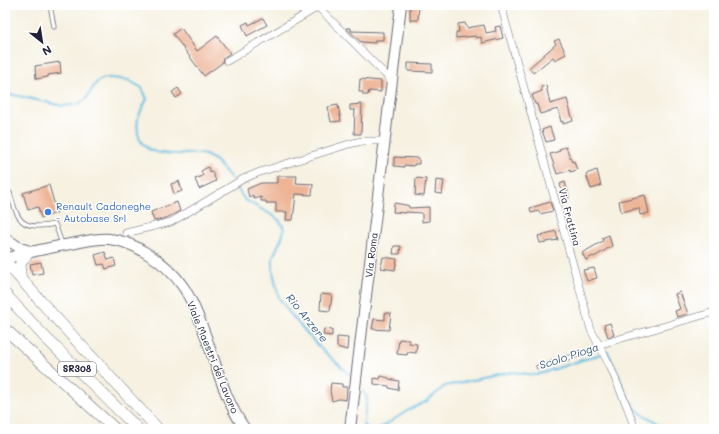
<svg xmlns="http://www.w3.org/2000/svg" width="719" height="434" viewBox="0 0 719 434" font-family="Mali,sans-serif">
<style>
.lines{fill:none;stroke-linecap:round;stroke-linejoin:round}
.stream{stroke:#64bde1;stroke-width:2}
.building{fill:#edb495}
.service-casing{stroke:#6c6a75;stroke-width:5}
.minor-casing{stroke:#6c6a75;stroke-width:8}
.secondary-casing{stroke:#6c6a75;stroke-width:12}
.trunk-casing{stroke:#6c6a75;stroke-width:12}
.service{stroke:#fff;stroke-width:3.5}
.minor{stroke:#fff;stroke-width:7}
.secondary{stroke:#fff;stroke-width:10}
.trunk{stroke:#fff;stroke-width:11}
.shop-dot{fill:#3f7fe0;stroke:#fff;stroke-width:1.5}
.labels{text-anchor:middle;stroke-width:3;stroke-linejoin:round;paint-order:stroke}
.shield{fill:#fff;stroke:#646476;stroke-width:1}
.shield-label{font-size:9px;font-weight:bold;fill:#22223b}
.shop-label{font-size:10px;fill:#366cbe;stroke:#fff;text-anchor:start}
.street-label{font-size:10px;fill:#22223b;stroke:#fff}
.water-label{font-size:11px;font-style:italic;fill:#3c607d;stroke:#fff}
</style>
<rect width="100%" height="100%" fill="#fff"/>
<filter id="ink" filterUnits="userSpaceOnUse"><feTurbulence type="fractalNoise" baseFrequency=".025" numOctaves="2"/><feDisplacementMap in="SourceGraphic" scale="8" xChannelSelector="R" yChannelSelector="G"/><feConvolveMatrix kernelMatrix="1 2 1 2 8 2 1 2 1" color-interpolation-filters="sRGB"/></filter>
<filter id="wash" filterUnits="userSpaceOnUse"><feTurbulence type="fractalNoise" baseFrequency=".012" numOctaves="4" result="noise"/><feDisplacementMap in="SourceGraphic" scale="16" xChannelSelector="R" yChannelSelector="G"/><feGaussianBlur stdDeviation="0.9" result="paint"/><feColorMatrix in="noise" values="0 0 0 0 0 0 0 0 0 0 0 0 0 0 0 0 0 1.4 0 .05"/><feComposite in="paint" operator="in"/></filter>
<g filter="url(#wash)">
<rect width="100%" height="100%" fill="#f6f1e1"/>
<g class="lines">
<g class="stream">
<path d="M5,95H14L63,106L79,104L86,99L94,86L98,81L105,78H111L128,80L137,85L142,88L147,99C144,105 140,112 138,118C137,124 137,128 138,133C142,154 163,154 181,154C189,154 197,152 205,155C216,158 224,171 232,179"/>
<polyline points="238,190 245,200 272,215 279,220 284,228 283,235 273,257 273,272 279,298 288,311 317,345 349,374"/>
<path d="M605,353L608,352C614,365 626,398 635,408C643,417 657,420 665,429"/>
<polyline points="362,390 367,397 363,429"/>
<polyline points="364,426 370,429"/>
<polyline points="377,429 387,424 407,411 427,401 445,386 512,372 536,375 601,354"/>
</g>
</g>
<g id="blocks">
<g class="building">
<polygon points="410,5 419,5 418,20 410,20"/>
<polygon points="263,18 267,25 247,36 242,25 248,22 249,25"/>
<polygon points="465,23 467,28 484,25 486,33 496,31 495,27 500,26 503,38 482,43 481,37 476,38 476,36 456,38 456,32 459,32 458,24"/>
<polygon points="181,28 197,51 217,36 230,53 223,58 222,63 204,76 173,34"/>
<polygon points="346,28 351,28 351,31 383,32 383,40 375,40 375,43 361,42"/>
<polygon points="559,39 566,54 555,60 553,57 533,73 529,68 556,44 554,41"/>
<polygon points="60,62 61,73 48,75 48,77 36,79 35,66"/>
<polygon points="408,63 432,64 432,72 408,71"/>
<polygon points="360,79 381,81 381,92 369,91 368,95 363,95 363,92 359,92"/>
<polygon points="546,85 550,104 567,99 573,121 563,124 563,121 561,122 558,109 540,114 537,104 535,104 532,95 542,91 541,87"/>
<polygon points="178,88 182,94 176,98 172,92"/>
<polygon points="362,104 361,134 354,134 355,110 350,110 350,105"/>
<polygon points="338,105 341,121 331,122 328,107"/>
<polygon points="550,127 554,140 546,142 542,130"/>
<polygon points="566,147 572,162 574,161 577,170 570,172 570,170 557,174 550,154 560,151 559,149"/>
<polygon points="394,157 419,158 419,164 414,164 414,166 404,165 404,167 394,166"/>
<polygon points="208,167 210,172 212,171 216,181 199,189 195,179 203,176 201,171"/>
<polygon points="597,170 601,186 591,189 586,174"/>
<polygon points="277,176 297,176 296,183 313,184 312,195 296,194 293,220 286,220 287,212 276,212 276,203 266,203 266,201 261,201 261,197 254,199 253,195 249,197 247,189 261,183 277,183"/>
<polygon points="416,178 426,179 424,196 415,195"/>
<polygon points="436,180 444,181 442,194 435,193"/>
<polygon points="179,181 182,191 174,194 171,184"/>
<polygon points="565,182 569,198 564,199 560,184"/>
<polygon points="49,185 57,213 41,218 38,207 28,210 23,193"/>
<polygon points="645,195 649,213 640,215 639,208 621,212 619,201"/>
<polygon points="177,202 180,211 166,218 154,221 151,212"/>
<polygon points="550,202 553,211 540,214 539,211 531,213 530,208"/>
<polygon points="394,203 406,205 409,206 409,208 429,207 429,221 422,222 422,213 406,212 406,213 393,212"/>
<polygon points="556,231 558,240 540,243 538,236"/>
<polygon points="609,235 612,246 594,257 593,256 586,260 582,253 603,241 602,238"/>
<polygon points="394,246 401,246 400,254 393,254"/>
<polygon points="105,252 108,260 114,258 116,266 106,269 104,264 98,265 95,255"/>
<polygon points="383,257 397,259 395,270 381,268"/>
<polygon points="41,262 43,273 32,275 30,264"/>
<polygon points="594,268 597,278 587,281 583,270"/>
<polygon points="680,292 688,314 677,317 675,311 680,309 675,294"/>
<polygon points="321,294 332,295 330,311 320,310"/>
<polygon points="385,313 391,313 389,330 372,329 374,319 385,320"/>
<polygon points="610,323 614,335 608,337 604,325"/>
<polygon points="324,329 332,330 332,336 323,335"/>
<polygon points="337,337 348,338 347,350 337,347"/>
<polygon points="399,339 409,340 409,343 417,344 416,353 408,352 407,355 397,354"/>
<polygon points="381,376 389,378 389,379 399,381 398,390 389,388 389,386 374,384 374,378 380,379"/>
<polygon points="331,383 342,384 342,387 347,387 346,400 339,399 332,401 330,391"/>
</g>
</g>
</g>
<g filter="url(#ink)">
<use href="#blocks" fill-opacity="0" stroke="#6c6a75" stroke-width="1"/>
<g class="lines">
<g class="service-casing">
<g id="service">
<polyline points="50,5 54,27"/>
<path d="M10,193C18,222 22,231 55,224L62,244"/>
<polyline points="538,367 600,348"/>
</g>
</g>
<g class="minor-casing">
<g id="minor">
<polyline points="501,5 591,330 610,366 628,409 635,429"/>
<polyline points="227,61 318,7 392,81"/>
<polyline points="126,233 171,222 200,205 243,179 260,172 349,144 362,141 385,141"/>
<polyline points="598,345 714,312"/>
</g>
</g>
<g class="secondary-casing">
<g id="secondary">
<polyline points="5,238 20,248 30,251"/>
<path d="M5,259C29,252 52,247 76,243C87,241 98,238 109,239C121,240 133,245 143,251C181,272 192,298 206,337C217,368 226,402 245,429"/>
<polyline points="350,429 401,5"/>
</g>
</g>
<g class="trunk-casing">
<g id="trunk">
<polyline points="5,261 53,315 158,429"/>
<path d="M21,279C18,264 20,262 30,251"/>
<polyline points="5,294 43,335 138,429"/>
<polyline points="5,329 115,429"/>
</g>
</g>
<use href="#service" class="service"/>
<use href="#minor" class="minor"/>
<use href="#secondary" class="secondary"/>
<use href="#trunk" class="trunk"/>
</g>
</g>
<circle class="shop-dot" cx="48" cy="212" r="4"/>
<g class="labels">
<rect class="shield" x="58" y="362" width="38" height="14" rx="3"/>
<g class="shield-label">
<text x="77" y="372">SR308</text>
</g>
<g class="shop-label">
<text x="56" y="210">Renault Cadoneghe<tspan x="56" dy="12">- Autobase Srl</tspan></text>
</g>
<g class="street-label">
<text transform="translate(570 217) rotate(75)" y="4">Via Frattina</text>
<text transform="translate(371 255) rotate(-83)" y="4">Via Roma</text>
<text transform="translate(213 357) rotate(68)" y="4">Viale Maestri del Lavoro</text>
</g>
<g class="water-label">
<text transform="translate(307 318) rotate(51)" y="4">Rio Arzere</text>
<text transform="translate(569 356) rotate(-18)" y="4">Scolo Pioga</text>
</g>
</g>
<rect width="719" height="434" fill="none" stroke="#fff" stroke-width="20"/>
<g transform="translate(42 42) rotate(150)" stroke="#ffffff" stroke-width="3" paint-order="stroke">
<path d="M0-3L7 15L0 10L-7 15Z" fill="#22223b"/>
<text y="-6" font-size="11" font-weight="bold" text-anchor="middle" fill="#22223b">N</text>
</g>
</svg>
